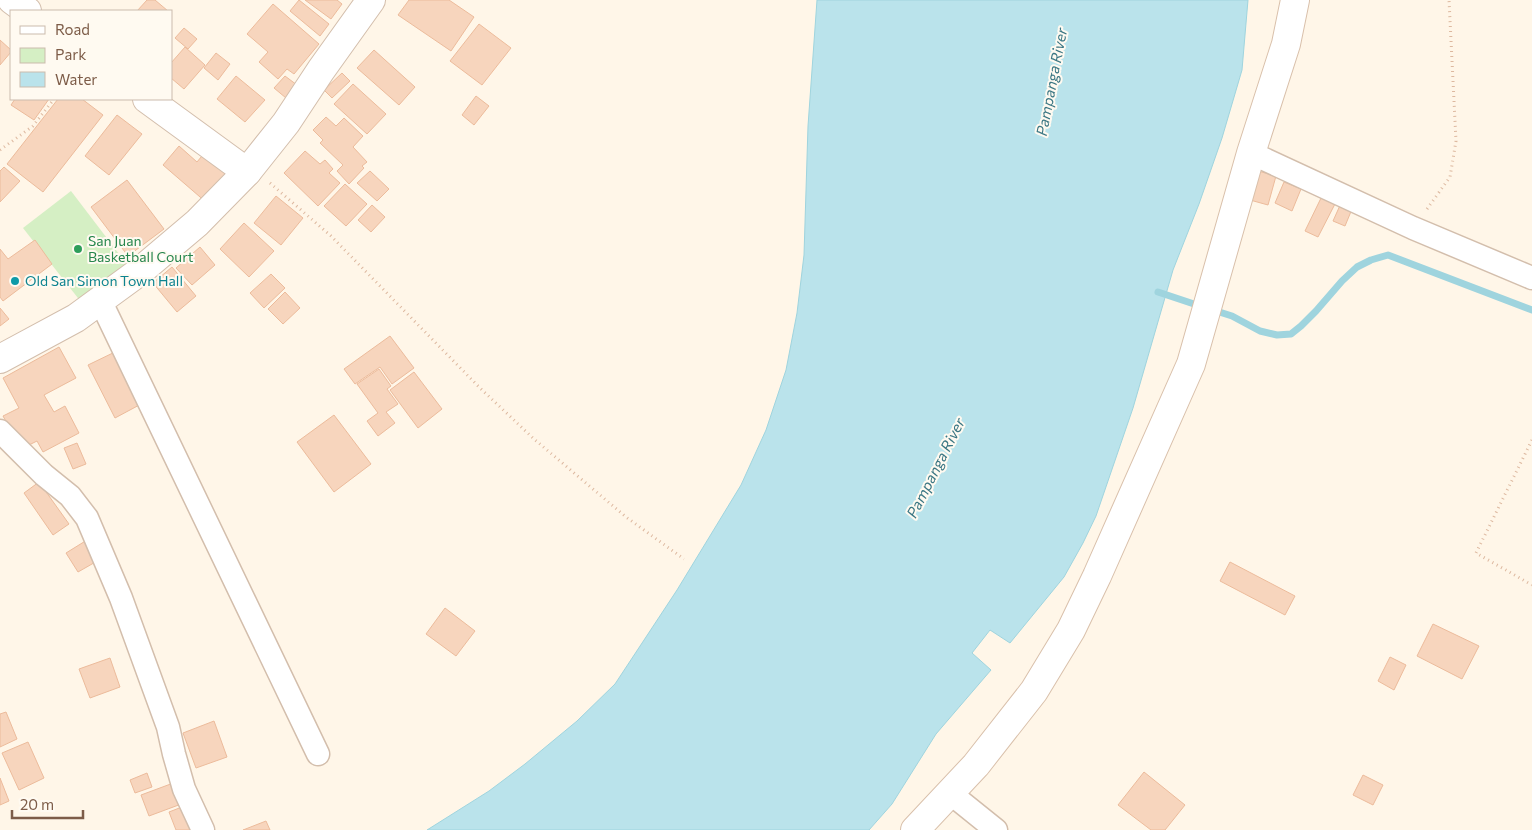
<svg xmlns="http://www.w3.org/2000/svg" width="1532" height="830" viewBox="0 0 1532 830" font-family="Commissioner,sans-serif">
<style>
.green{fill:#d5efc4}
.water{fill:#bae3eb;stroke:#9fd4de}
.lines{fill:none;stroke-linecap:round;stroke-linejoin:round}
.stream{stroke:#9fd4de;stroke-width:7}
.building{fill:#f7d5bd;stroke:#ecbb9b}
.minor-casing{stroke:#d3beac;stroke-width:25}
.tertiary-casing{stroke:#d3beac;stroke-width:30}
.secondary-casing{stroke:#d9c0ab;stroke-width:30}
.path{stroke:#ddb89f;stroke-width:3;stroke-dasharray:1 4;stroke-linecap:butt}
.minor{stroke:#fff;stroke-width:22}
.tertiary{stroke:#fff;stroke-width:28}
.secondary{stroke:#fff;stroke-width:28}
.leisure-dot{fill:#2e9e5b;stroke:#fffaf1;stroke-width:2}
.culture-dot{fill:#0f9aa8;stroke:#fffaf1;stroke-width:2}
.labels{text-anchor:middle;stroke-width:4;stroke-linejoin:round;paint-order:stroke}
.leisure-label{font-size:14px;fill:#27864d;stroke:#fffaf1;text-anchor:start}
.culture-label{font-size:14px;fill:#0d838f;stroke:#fffaf1;text-anchor:start}
.water-label{font-size:15px;font-style:italic;fill:#3a7683;stroke:#fffaf1}
</style>
<rect width="100%" height="100%" fill="#fff6e8"/>
<polygon class="green" points="71,191 132,271 85,307 23,228"/>
<polygon class="water" points="817,0 1248,0 1242,70 1222,138 1199,204 1173,270 1133,408 1096,516 1083,543 1064,577 1010,643 990,630 972,653 991,670 936,734 892,804 869,830 427,830 489,791 525,764 577,721 615,684 677,590 741,485 766,430 786,370 797,313 804,255 808,126"/>
<g class="lines">
<g class="stream">
<polyline points="1158,292 1203,307"/>
<polyline points="1213,310 1232,316 1260,331 1277,335 1291,334 1301,326 1316,311 1342,281 1357,267 1371,260 1388,255 1532,310"/>
</g>
</g>
<g class="building">
<polygon points="147,0 155,0 168,11 137,11"/>
<polygon points="299,0 329,24 320,36 290,11"/>
<polygon points="305,0 337,0 342,4 331,19"/>
<polygon points="409,0 449,0 474,17 451,51 398,15"/>
<polygon points="273,4 319,44 294,74 287,69 278,79 259,62 268,52 247,34"/>
<polygon points="479,24 511,48 482,85 450,61"/>
<polygon points="184,28 197,39 188,49 175,38"/>
<polygon points="0,40 11,50 11,52 0,65"/>
<polygon points="185,47 205,65 184,89 171,78 171,63"/>
<polygon points="374,50 415,87 399,105 357,68"/>
<polygon points="216,53 230,64 218,80 204,68"/>
<polygon points="342,73 350,81 332,98 324,90"/>
<polygon points="236,76 265,100 245,122 217,99"/>
<polygon points="285,76 297,85 286,98 274,88"/>
<polygon points="353,84 386,114 367,134 334,104"/>
<polygon points="476,96 489,106 474,125 462,115"/>
<polygon points="15,99 49,99 34,120 11,105"/>
<polygon points="58,99 82,99 103,115 43,192 7,164"/>
<polygon points="117,115 142,134 109,175 85,156"/>
<polygon points="326,117 336,126 344,118 363,136 353,147 367,162 362,166 364,168 349,184 337,171 343,165 320,143 323,140 313,130"/>
<polygon points="179,146 197,162 206,151 232,173 207,203 163,165"/>
<polygon points="305,151 320,164 325,160 333,169 329,173 340,183 318,206 284,173"/>
<polygon points="4,167 20,181 0,202 0,171"/>
<polygon points="370,171 389,189 377,201 357,183"/>
<polygon points="1258,171 1276,176 1268,205 1250,200"/>
<polygon points="127,180 164,229 128,256 91,207"/>
<polygon points="1284,182 1301,189 1292,211 1275,203"/>
<polygon points="345,184 367,204 346,226 324,206"/>
<polygon points="1346,192 1357,197 1345,226 1333,221"/>
<polygon points="276,196 303,218 281,245 254,223"/>
<polygon points="1322,196 1336,202 1318,237 1305,231"/>
<polygon points="372,205 385,217 371,232 358,220"/>
<polygon points="244,223 274,251 249,277 220,249"/>
<polygon points="35,240 52,264 3,301 0,297 0,249 8,259"/>
<polygon points="200,247 215,265 192,285 176,268"/>
<polygon points="172,267 196,296 177,312 153,283"/>
<polygon points="271,274 285,288 264,308 250,293"/>
<polygon points="285,292 300,308 283,324 268,309"/>
<polygon points="0,308 9,319 0,326"/>
<polygon points="390,336 414,368 392,384 380,367 355,384 344,369"/>
<polygon points="59,347 76,378 44,395 54,412 65,406 79,433 43,452 37,441 21,449 3,416 19,408 3,378"/>
<polygon points="117,351 143,403 115,418 88,365"/>
<polygon points="379,369 391,386 387,389 398,404 386,412 395,423 378,436 367,421 378,413 357,384"/>
<polygon points="414,372 442,409 418,428 390,390"/>
<polygon points="334,415 371,464 334,492 297,442"/>
<polygon points="77,443 86,464 73,469 64,448"/>
<polygon points="39,482 69,524 53,535 24,493"/>
<polygon points="87,540 99,560 78,572 66,553"/>
<polygon points="1230,562 1295,596 1285,615 1220,581"/>
<polygon points="445,608 475,631 456,656 426,634"/>
<polygon points="1433,624 1479,646 1462,679 1417,656"/>
<polygon points="1390,657 1406,665 1394,690 1378,681"/>
<polygon points="110,658 120,687 90,698 79,669"/>
<polygon points="6,712 17,739 0,747 0,714"/>
<polygon points="214,721 227,757 196,768 183,733"/>
<polygon points="28,742 44,778 19,790 2,753"/>
<polygon points="1144,772 1185,805 1165,830 1151,830 1118,805"/>
<polygon points="147,773 152,787 135,793 130,780"/>
<polygon points="1363,775 1383,785 1373,805 1353,795"/>
<polygon points="0,778 9,801 0,805"/>
<polygon points="176,782 184,803 149,816 141,795"/>
<polygon points="187,805 197,830 176,830 169,812"/>
<polygon points="266,821 270,830 243,830"/>
</g>
<g class="lines">
<g class="minor-casing">
<g id="minor">
<polyline points="1251,153 1413,228 1532,278"/>
<polyline points="100,300 318,754"/>
<polyline points="0,431 44,475 70,496 87,518 121,598 168,727 174,754 184,789 203,830"/>
<polyline points="950,793 996,830"/>
</g>
</g>
<g class="tertiary-casing">
<g id="tertiary">
<polyline points="12,0 27,11"/>
<polyline points="147,99 247,172 286,123 321,70 371,0"/>
<polyline points="0,359 76,318 139,272 197,223 247,172"/>
</g>
</g>
<g class="secondary-casing">
<polyline id="secondary" points="915,830 976,765 1034,691 1071,630 1097,576 1191,364 1251,153 1286,44 1295,0"/>
</g>
<g class="path">
<polyline points="0,150 33,126 54,99"/>
<polyline points="270,183 331,236 480,388 534,439 626,517 684,559"/>
<polyline points="1427,209 1450,177 1456,141 1449,0"/>
<polyline points="1532,440 1476,553 1532,585"/>
</g>
<use href="#minor" class="minor"/>
<use href="#tertiary" class="tertiary"/>
<use href="#secondary" class="secondary"/>
</g>
<circle class="leisure-dot" cx="78" cy="249" r="5"/>
<circle class="culture-dot" cx="15" cy="281" r="5"/>
<g class="labels">
<g class="leisure-label">
<text x="88" y="246">San Juan<tspan x="88" dy="16">Basketball Court</tspan></text>
</g>
<g class="culture-label">
<text x="25" y="286">Old San Simon Town Hall</text>
</g>
<g class="water-label">
<text transform="translate(1052 82) rotate(-79)" y="5">Pampanga River</text>
<text transform="translate(936 468) rotate(-63)" y="5">Pampanga River</text>
</g>
</g>
<rect x="10" y="10" width="162" height="90" fill="#fffaf1" stroke="#cbbbad"/>
<rect x="20" y="26" width="25" height="8" fill="#ffffff" stroke="#cbbbad"/>
<text x="55" y="35" font-size="15" fill="#7d5c48">Road</text>
<rect x="20" y="48" width="25" height="15" fill="#d5efc4" stroke="#cbbbad"/>
<text x="55" y="60" font-size="15" fill="#7d5c48">Park</text>
<rect x="20" y="72" width="25" height="15" fill="#bae3eb" stroke="#cbbbad"/>
<text x="55" y="85" font-size="15" fill="#7d5c48">Water</text>
<path d="M12 810v8h71v-8" fill="none" stroke="#7d5c48" stroke-width="2.5"/>
<text x="20" y="810" font-size="15" fill="#7d5c48" stroke="#fffaf1" stroke-width="4" paint-order="stroke">20 m</text>
</svg>
